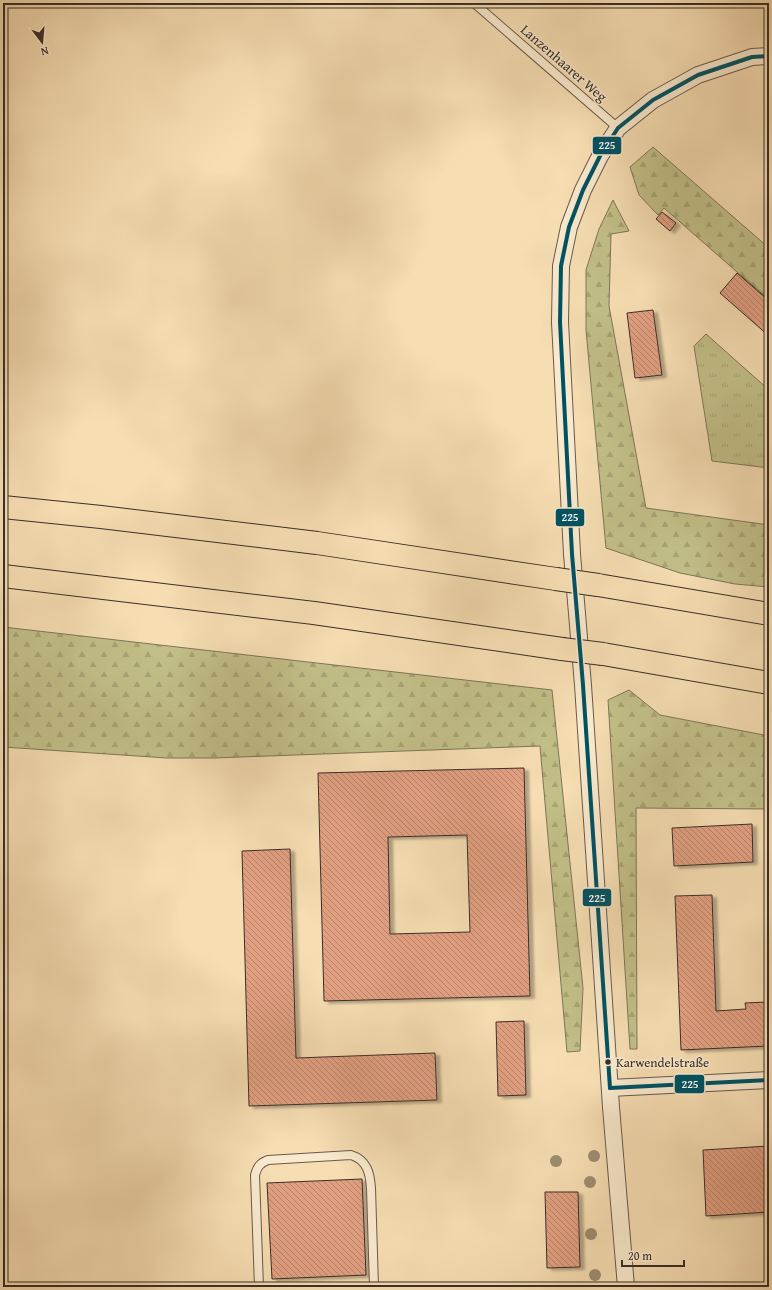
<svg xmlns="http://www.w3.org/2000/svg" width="772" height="1290" viewBox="0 0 772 1290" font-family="'Gentium Book Plus',serif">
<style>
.grass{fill:url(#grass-tufts);stroke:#7e7658}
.forest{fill:url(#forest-firs);stroke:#7e7658}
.building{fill:url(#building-back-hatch);stroke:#3a2e29;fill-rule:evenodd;filter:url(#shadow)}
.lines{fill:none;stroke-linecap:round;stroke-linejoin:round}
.lane-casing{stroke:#695a4b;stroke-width:10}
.street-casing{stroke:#695a4b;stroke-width:18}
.highway-casing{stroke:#3a2e29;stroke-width:24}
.lane{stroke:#f9e9cd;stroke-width:8}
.street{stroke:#f9e9cd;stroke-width:16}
.highway{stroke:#f6ddb2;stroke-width:22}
.highway-bridge-casing{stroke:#3a2e29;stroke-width:24;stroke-linecap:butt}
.highway-bridge{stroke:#f6ddb2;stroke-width:22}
.bus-1-casing{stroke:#f9e9cd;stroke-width:7}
.bus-1{stroke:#005262;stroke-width:4}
.tree{fill:#9d8d71}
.bus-dot{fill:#3a2e29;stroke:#f9e9cd;stroke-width:1.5}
.labels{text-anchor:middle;stroke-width:3;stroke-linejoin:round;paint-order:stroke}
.bus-label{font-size:13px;fill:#3a2e29;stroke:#f9e9cd;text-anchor:start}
.street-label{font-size:14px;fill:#3a2e29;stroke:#f9e9cd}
.line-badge{stroke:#f9e9cd;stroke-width:1.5}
.badge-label{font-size:11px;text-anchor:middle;font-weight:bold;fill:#fff}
</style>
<defs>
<pattern id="grass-tufts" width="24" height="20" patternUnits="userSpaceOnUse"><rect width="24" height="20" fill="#c2bf88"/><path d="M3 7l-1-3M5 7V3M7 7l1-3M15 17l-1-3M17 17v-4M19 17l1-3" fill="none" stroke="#a7a475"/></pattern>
<pattern id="forest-firs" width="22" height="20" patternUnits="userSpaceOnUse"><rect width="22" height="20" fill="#c2bf88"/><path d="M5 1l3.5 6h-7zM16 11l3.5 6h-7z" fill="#a7a475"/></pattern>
<pattern id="building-back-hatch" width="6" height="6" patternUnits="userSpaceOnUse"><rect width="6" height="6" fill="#e2a082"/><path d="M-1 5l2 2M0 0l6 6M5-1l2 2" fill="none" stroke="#b8836a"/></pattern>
<filter id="shadow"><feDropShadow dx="4.5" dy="2.5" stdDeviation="1" flood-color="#0004"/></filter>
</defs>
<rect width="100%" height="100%" fill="#f6ddb2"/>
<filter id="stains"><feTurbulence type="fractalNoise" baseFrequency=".005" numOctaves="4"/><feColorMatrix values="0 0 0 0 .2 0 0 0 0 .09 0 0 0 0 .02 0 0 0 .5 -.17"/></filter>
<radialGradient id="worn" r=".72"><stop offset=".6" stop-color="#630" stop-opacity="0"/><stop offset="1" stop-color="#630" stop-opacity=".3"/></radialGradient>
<polygon class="grass" points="706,334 769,390 769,468 712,461 694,346"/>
<g class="forest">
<polygon points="653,147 769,248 769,300 664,208 658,215 639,195 630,167"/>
<polygon points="613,200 629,231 611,234 609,306 646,508 769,525 769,587 735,584 680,573 606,548 586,330 586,270 599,229"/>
<polygon points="3,627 552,690 583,988 580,1051 567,1052 540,746 214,758 167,758 3,747"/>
<polygon points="629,690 660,715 769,736 769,809 636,808 637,1049 630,1049 608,700"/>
</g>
<g class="building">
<polygon points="662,212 676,223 670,231 656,219"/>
<polygon points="737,273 769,301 769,336 720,293"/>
<polygon points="653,310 662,375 635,378 627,313"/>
<path d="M524,768L530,996L324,1001L318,773ZM467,835L470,932L390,934L388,837Z"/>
<polygon points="752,824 753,862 674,866 672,828"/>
<polygon points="290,849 296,1058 435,1053 437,1100 249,1106 242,851"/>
<polygon points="712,895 716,1011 746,1009 745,1003 766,1002 765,988 769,988 768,1046 681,1050 675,896"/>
<polygon points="524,1021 526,1095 498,1096 496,1022"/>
<polygon points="769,1146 769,1212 706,1216 703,1150"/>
<polygon points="362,1179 366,1275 272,1279 267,1183"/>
<polygon points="545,1192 578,1192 580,1267 547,1268"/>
</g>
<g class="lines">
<g class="lane-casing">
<g id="lane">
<polyline points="474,3 618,128"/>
<path d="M259,1287L255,1175C257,1167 260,1163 268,1160L351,1155C367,1160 370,1173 371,1188L374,1287"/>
</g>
</g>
<g class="street-casing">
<g id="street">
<polyline points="610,1088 769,1080"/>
<polyline points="626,1287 611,1107 583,685 572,554 560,322 561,266 569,227 583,190 600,156 618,128 653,100 698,75 752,57 769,56"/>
</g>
</g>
<g class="highway-casing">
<g id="highway">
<polyline points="3,507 101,517 317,543 556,579"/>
<polyline points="3,576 314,613 562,649"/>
<polyline points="598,585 769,614"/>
<polyline points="603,654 769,683"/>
</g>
</g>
<use href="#lane" class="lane"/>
<use href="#street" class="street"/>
<use href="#highway" class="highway"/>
<g class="highway-bridge-casing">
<g id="highway-bridge">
<polyline points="556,579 598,585"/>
<polyline points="562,649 603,654"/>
</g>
</g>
<use href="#highway-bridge" class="highway-bridge"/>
<g class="bus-1-casing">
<g id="bus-1">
<polyline points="610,1088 583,685 572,554 560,322 561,266 569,227 583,190 600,156 618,128 653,100 698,75 752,57 769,56"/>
<polyline points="610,1088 769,1080"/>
</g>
</g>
<use href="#bus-1" class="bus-1"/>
</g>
<g class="tree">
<circle cx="594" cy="1156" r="6"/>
<circle cx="556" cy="1161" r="6"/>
<circle cx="590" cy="1182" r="6"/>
<circle cx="591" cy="1234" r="6"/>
<circle cx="595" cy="1275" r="6"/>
</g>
<circle class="bus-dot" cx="608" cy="1062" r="3.5"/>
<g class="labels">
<g class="bus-label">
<text x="616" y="1067">Karwendelstraße</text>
</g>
<g class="street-label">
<text transform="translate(564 63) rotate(41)" y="5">Lanzenhaarer Weg</text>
</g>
</g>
<g class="line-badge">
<rect x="592" y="136" width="30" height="19" rx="4" fill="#005262"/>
<rect x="555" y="508" width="30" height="19" rx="4" fill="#005262"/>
<rect x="582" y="888" width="30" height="19" rx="4" fill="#005262"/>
<rect x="674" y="1074" width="31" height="20" rx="4" fill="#005262"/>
</g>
<g class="badge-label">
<text x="607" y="149">225</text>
<text x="570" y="521">225</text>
<text x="597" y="902">225</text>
<text x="690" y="1088">225</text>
</g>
<rect width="772" height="1290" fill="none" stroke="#f6ddb2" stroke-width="16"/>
<rect x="4" y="4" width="764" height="1282" fill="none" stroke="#3a2e29" stroke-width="2"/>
<rect x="8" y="8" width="756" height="1274" fill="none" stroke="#3a2e29"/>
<g transform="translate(42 42) rotate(164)" stroke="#f9e9cd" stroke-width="3" paint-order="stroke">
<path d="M0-3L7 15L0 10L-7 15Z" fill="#3a2e29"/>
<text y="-6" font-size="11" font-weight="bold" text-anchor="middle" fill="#3a2e29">N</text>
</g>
<path d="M622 1260v6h62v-6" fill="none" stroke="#3a2e29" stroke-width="2"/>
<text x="628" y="1260" font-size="12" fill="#3a2e29" stroke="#f9e9cd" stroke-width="3" paint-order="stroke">20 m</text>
<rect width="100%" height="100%" filter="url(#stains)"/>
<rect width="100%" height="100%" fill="url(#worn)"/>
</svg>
